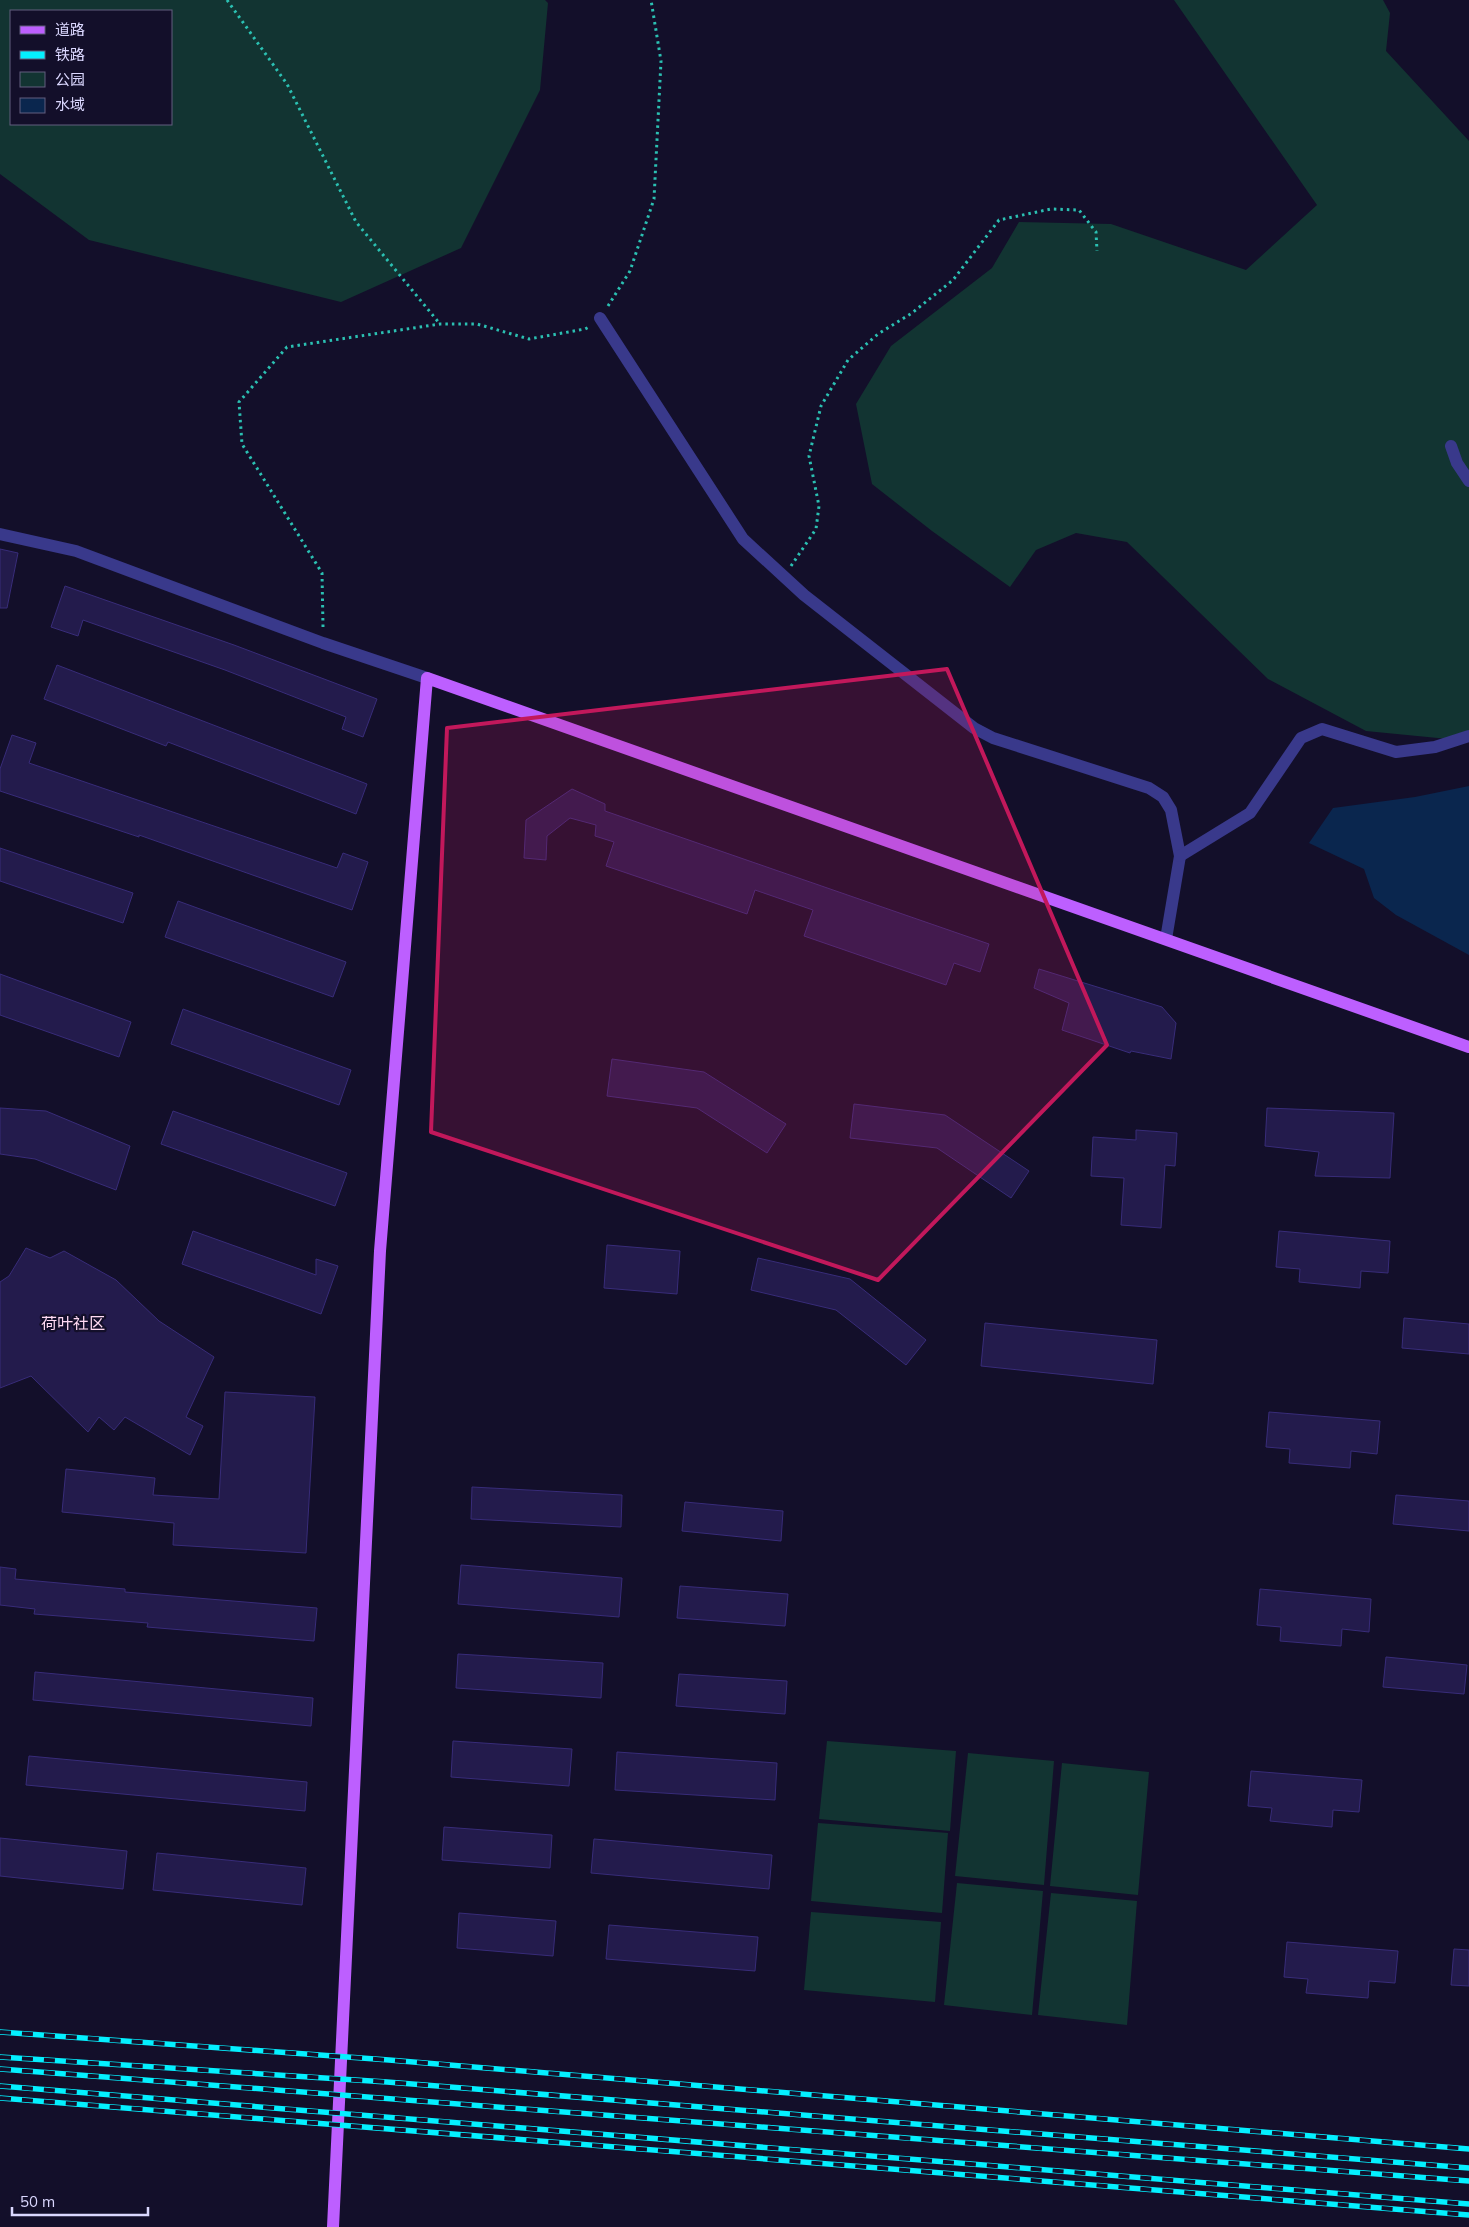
<svg xmlns="http://www.w3.org/2000/svg" width="1469" height="2227" viewBox="0 0 1469 2227" font-family="Mulish,'Noto Sans SC',sans-serif">
<style>
.green{fill:#123432;fill-rule:evenodd}
.water{fill:#0a264e}
.building{fill:#231b4c;stroke:#382c79}
.lines{fill:none;stroke-linecap:round;stroke-linejoin:round}
.path{stroke:#2bc0b2;stroke-width:3;stroke-dasharray:2.5 4;stroke-linecap:butt}
.minor{stroke:#39398b;stroke-width:12}
.major{stroke:#bd5fff;stroke-width:12}
.rail-casing{stroke:#04f0ff;stroke-width:5.5}
.rail{stroke:#130f2a;stroke-width:4;stroke-dasharray:11;stroke-linecap:butt}
.marked{fill:#c2185b;fill-opacity:0.2;stroke:#c2185b;stroke-width:4;stroke-linejoin:round}
.labels{text-anchor:middle;stroke-width:4.5;stroke-linejoin:round;paint-order:stroke}
.quarter-label{font-size:16px;fill:#ffdaf3;stroke:#130f2a}
</style>
<rect width="100%" height="100%" fill="#130f2a"/>
<g class="green">
<path d="M0,0H545L548,3L540,90L461,248L341,302L89,240L0,174ZM11,11H171V124H11Z"/>
<polygon points="1174,0 1383,0 1390,13 1386,51 1469,141 1469,730 1448,739 1366,731 1268,679 1127,542 1076,533 1036,550 1010,587 932,531 872,484 856,404 891,346 992,268 1019,222 1111,224 1246,270 1317,205"/>
<polygon points="827,1741 956,1751 950,1831 819,1819"/>
<polygon points="968,1753 1054,1761 1044,1885 955,1876"/>
<polygon points="1062,1763 1149,1772 1138,1895 1050,1886"/>
<polygon points="818,1823 948,1833 942,1913 811,1901"/>
<polygon points="957,1883 1043,1891 1032,2015 944,2005"/>
<polygon points="1051,1893 1137,1901 1127,2025 1038,2015"/>
<polygon points="811,1912 941,1922 935,2002 804,1990"/>
</g>
<polygon class="water" points="1469,786 1469,955 1396,915 1374,898 1364,869 1309,843 1333,808 1415,797"/>
<g class="building">
<polygon points="0,549 18,553 7,608 0,608"/>
<polygon points="65,586 234,645 377,699 363,737 342,729 346,717 225,670 83,620 78,636 51,627"/>
<polygon points="57,665 367,784 356,814 168,742 166,746 44,699"/>
<polygon points="12,735 36,743 29,763 337,868 343,853 368,862 352,910 139,835 139,837 0,791 0,769"/>
<polygon points="572,789 605,804 605,811 989,944 980,972 954,963 946,985 804,936 813,910 755,890 747,914 606,866 614,842 595,836 596,825 570,818 547,836 546,860 524,858 526,820"/>
<polygon points="0,848 133,893 123,923 0,881"/>
<polygon points="178,901 346,962 333,997 165,937"/>
<polygon points="1039,969 1162,1007 1176,1023 1171,1059 1131,1051 1130,1053 1062,1030 1069,1003 1034,988"/>
<polygon points="0,974 131,1022 119,1057 0,1015"/>
<polygon points="183,1009 351,1070 339,1105 171,1044"/>
<polygon points="612,1059 704,1072 786,1124 767,1153 697,1108 607,1096"/>
<polygon points="854,1104 945,1115 1029,1171 1011,1198 937,1148 850,1138"/>
<polygon points="0,1108 46,1111 130,1146 116,1190 35,1159 0,1154"/>
<polygon points="1267,1108 1394,1113 1390,1178 1315,1176 1319,1152 1265,1146"/>
<polygon points="173,1111 347,1173 335,1206 161,1144"/>
<polygon points="1136,1130 1177,1133 1175,1166 1165,1165 1161,1228 1121,1225 1124,1178 1091,1176 1093,1137 1136,1140"/>
<polygon points="193,1231 316,1275 316,1259 338,1266 321,1314 182,1264"/>
<polygon points="1279,1231 1390,1241 1388,1273 1361,1271 1360,1288 1299,1282 1300,1269 1276,1267"/>
<polygon points="607,1245 680,1251 677,1294 604,1288"/>
<polygon points="26,1248 50,1258 64,1251 116,1280 159,1321 214,1357 186,1417 203,1426 190,1455 125,1417 114,1430 99,1417 88,1432 31,1376 0,1388 0,1282 9,1276"/>
<polygon points="758,1258 850,1279 926,1340 906,1365 836,1310 751,1290"/>
<polygon points="1404,1318 1469,1324 1469,1354 1402,1348"/>
<polygon points="985,1323 1157,1340 1153,1384 981,1366"/>
<polygon points="225,1392 315,1397 306,1553 173,1545 174,1523 62,1512 66,1469 155,1478 153,1495 219,1499"/>
<polygon points="1269,1412 1380,1421 1377,1454 1351,1451 1350,1468 1289,1463 1290,1449 1266,1447"/>
<polygon points="472,1487 622,1495 621,1527 471,1519"/>
<polygon points="1396,1495 1469,1501 1469,1531 1393,1524"/>
<polygon points="685,1502 783,1511 781,1541 682,1531"/>
<polygon points="461,1565 622,1578 619,1617 458,1604"/>
<polygon points="0,1567 16,1569 15,1579 125,1589 125,1592 317,1608 314,1641 147,1627 148,1623 34,1614 35,1609 0,1605"/>
<polygon points="680,1586 788,1594 785,1626 677,1618"/>
<polygon points="1260,1589 1371,1599 1369,1632 1342,1629 1341,1646 1280,1641 1281,1627 1257,1625"/>
<polygon points="458,1654 603,1663 601,1698 456,1688"/>
<polygon points="1386,1657 1467,1665 1464,1694 1383,1687"/>
<polygon points="35,1672 313,1698 311,1726 33,1700"/>
<polygon points="679,1674 787,1681 785,1714 676,1706"/>
<polygon points="453,1741 572,1749 569,1786 451,1777"/>
<polygon points="617,1752 777,1763 775,1800 615,1790"/>
<polygon points="29,1756 307,1782 305,1811 26,1785"/>
<polygon points="1251,1771 1362,1780 1359,1812 1333,1810 1332,1827 1270,1821 1272,1808 1248,1806"/>
<polygon points="444,1827 552,1835 550,1868 442,1860"/>
<polygon points="0,1838 127,1851 123,1889 0,1876"/>
<polygon points="594,1839 772,1855 769,1889 591,1873"/>
<polygon points="157,1853 306,1868 302,1905 153,1890"/>
<polygon points="459,1913 556,1921 553,1956 457,1948"/>
<polygon points="609,1925 758,1937 755,1971 606,1959"/>
<polygon points="1287,1942 1398,1951 1395,1983 1369,1981 1368,1998 1306,1993 1308,1979 1284,1977"/>
<polygon points="1454,1949 1469,1950 1469,1986 1451,1985"/>
</g>
<g class="lines">
<g class="path">
<polyline points="227,0 287,84 356,222 440,324"/>
<polyline points="608,306 630,271 654,199 661,61 651,0"/>
<polyline points="791,566 816,529 819,506 809,456 821,406 848,360 878,334 912,313 953,280 999,220 1051,209 1079,210 1096,232 1097,251"/>
<polyline points="323,627 322,573 242,444 239,402 287,347 440,324 477,324 529,339 585,329 589,327"/>
</g>
<g class="minor">
<polyline points="600,318 743,539 804,595 974,728 993,738 1149,788 1163,797 1171,810 1180,856 1166,939"/>
<polyline points="1451,446 1457,463 1469,481"/>
<polyline points="0,534 76,551 323,643 427,678"/>
<polyline points="1180,856 1250,813 1301,738 1322,729 1396,752 1435,747 1469,736"/>
</g>
<polyline class="major" points="333,2227 380,1251 427,678 1469,1047"/>
<g class="rail-casing">
<g id="rail">
<polyline points="0,2032 389,2060 1469,2149"/>
<polyline points="0,2057 387,2082 1469,2168"/>
<polyline points="0,2069 1469,2181"/>
<polyline points="0,2086 1469,2204"/>
<polyline points="0,2098 1469,2215"/>
</g>
</g>
<use href="#rail" class="rail"/>
</g>
<path class="marked" d="M947,669L1107,1045L878,1280L431,1132L447,728Z"/>
<g class="labels">
<g class="quarter-label">
<text x="73" y="1329">荷叶社区</text>
</g>
</g>
<rect x="10" y="10" width="162" height="115" fill="#130f2a" stroke="#635f7f"/>
<rect x="20" y="26" width="25" height="8" fill="#bd5fff" stroke="#635f7f"/>
<text x="55" y="35" font-size="15" fill="#dbd8ff">道路</text>
<rect x="20" y="51" width="25" height="8" fill="#04f0ff" stroke="#635f7f"/>
<text x="55" y="60" font-size="15" fill="#dbd8ff">铁路</text>
<rect x="20" y="72" width="25" height="15" fill="#123432" stroke="#635f7f"/>
<text x="55" y="85" font-size="15" fill="#dbd8ff">公园</text>
<rect x="20" y="98" width="25" height="15" fill="#0a264e" stroke="#635f7f"/>
<text x="55" y="110" font-size="15" fill="#dbd8ff">水域</text>
<path d="M12 2207v8h136v-8" fill="none" stroke="#dbd8ff" stroke-width="2.5"/>
<text x="20" y="2207" font-size="15" fill="#dbd8ff" stroke="#130f2a" stroke-width="4" paint-order="stroke">50 m</text>
</svg>
